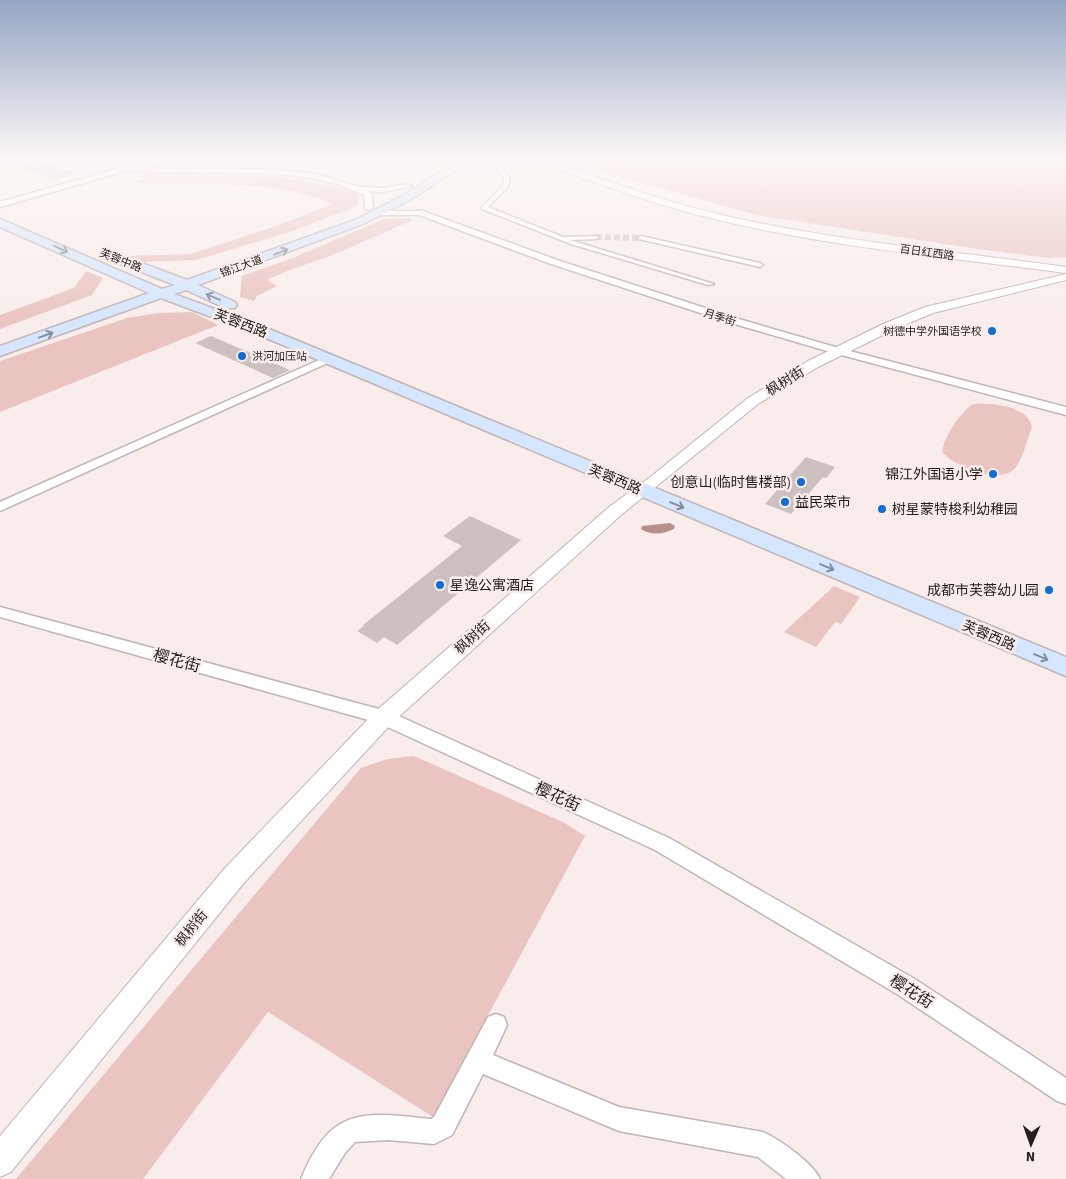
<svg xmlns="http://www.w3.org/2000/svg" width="1066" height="1179" viewBox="0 0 1066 1179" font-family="'Source Sans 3','Noto Sans SC',sans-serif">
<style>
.green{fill:#e9c4c0}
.water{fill:#b98f8b}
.building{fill:#ccc1bf}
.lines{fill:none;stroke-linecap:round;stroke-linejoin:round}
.pedestrian-tunnel{stroke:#cdc4c2;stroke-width:6;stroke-dasharray:6 3;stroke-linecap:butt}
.pedestrian-casing{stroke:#c0b5b4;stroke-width:3}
.minor-casing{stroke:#c0b5b4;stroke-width:3}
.tertiary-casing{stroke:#c0b5b4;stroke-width:2}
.secondary-casing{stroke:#c0b5b4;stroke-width:3}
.pedestrian{fill:#fff;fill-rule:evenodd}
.minor{fill:#fff;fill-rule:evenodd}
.tertiary{fill:#fff;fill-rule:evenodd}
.secondary{fill:#d5e6fe;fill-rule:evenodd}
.oneway{stroke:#848c99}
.poi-dot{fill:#136bd4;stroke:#f8edeb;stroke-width:2}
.labels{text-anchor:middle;stroke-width:5;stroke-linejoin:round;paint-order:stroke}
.far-street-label{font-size:11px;fill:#221e1d;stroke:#f8edeb}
.far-poi-label{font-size:11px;fill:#221e1d;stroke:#f8edeb;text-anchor:end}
.street-label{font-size:14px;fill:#221e1d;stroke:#f8edeb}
.poi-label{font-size:14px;fill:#221e1d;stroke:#f8edeb;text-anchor:end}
.near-street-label{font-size:16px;fill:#221e1d;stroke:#f8edeb}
</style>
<rect width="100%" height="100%" fill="#f8edeb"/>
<g class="green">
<polygon points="562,157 1050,157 1066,161 1066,257 1050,258 978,249 756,215 632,180"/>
<path d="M142,172L278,177L329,185L359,194L357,206L293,231L196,260L142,262L128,256L191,254L273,227L332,204C278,178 195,186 134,183L142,179Z"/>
<path d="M410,218L413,220C387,231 362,243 335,254C312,263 289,269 267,280L277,286L257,296L254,301L240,297L242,276L290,259L384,219Z"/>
<polygon points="86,271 103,278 92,295 0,329 0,315 74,288"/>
<polygon points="192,312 218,325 0,412 0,361 127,318 158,313"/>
<path d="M974,404C991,403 1028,405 1032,427C1027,439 1024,456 1016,467C1002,486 955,467 943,453C940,442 963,408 974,404Z"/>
<polygon points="834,586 860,597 841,624 835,622 816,647 784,632"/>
<polygon points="414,756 563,822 585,836 433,1117 268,1012 143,1179 16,1179 361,768 387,759"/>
</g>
<path class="water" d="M670,523L675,526L674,529C664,534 651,536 641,529L642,526Z"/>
<g class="building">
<polygon points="34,159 76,173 55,180 13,165"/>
<polygon points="211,336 290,370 273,378 195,343"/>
<polygon points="806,457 835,467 826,478 823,477 791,514 765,504"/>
<polygon points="470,516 521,540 397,645 384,637 377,643 357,631 364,626 363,625 462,546 443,536"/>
</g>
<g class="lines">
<polyline class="pedestrian-tunnel" points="596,237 641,238"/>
<g class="pedestrian-casing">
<g id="pedestrian">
<polygon points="516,157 525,157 507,162 503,169 510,178 508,187 488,207 563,237 598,236 598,238 596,239 570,240 714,284 708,285 571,244 482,209 482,207 503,186 504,178 497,169 502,161"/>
<polygon points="641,236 760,263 763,265 760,267 639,239 639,237"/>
</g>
</g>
<g class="minor-casing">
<g id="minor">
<polygon points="11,157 22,157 0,164 0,160"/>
<polygon points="79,157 90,157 131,166 160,168 281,170 311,173 356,186 382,188 408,184 412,186 382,192 368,191 372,194 373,208 369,210 365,208 364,195 337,184 311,178 281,174 160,172 129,170 0,207 0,202 119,168"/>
<polygon points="1058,157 1066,157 1066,160 1059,159"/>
<polygon points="376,211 423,211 557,260 739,319 842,349 1066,407 1066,415 834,353 731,323 551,264 419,215 379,215 375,213"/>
<polygon points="328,356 333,359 332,361 0,511 0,502"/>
<polygon points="0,607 390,712 669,838 913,978 1066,1078 1066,1104 1057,1101 897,994 655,850 379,723 0,617"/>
<path d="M496,1014L504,1017L507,1025L493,1055L619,1107L763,1132C779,1139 813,1163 820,1179H786L758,1157L619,1131L483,1074L452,1135L434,1144L388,1140L355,1142L345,1153L329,1179H301C331,1106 362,1112 431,1119L434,1117L488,1017Z"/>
</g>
</g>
<g class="tertiary-casing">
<g id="tertiary">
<path d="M526,157H538C599,177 660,201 722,215C835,241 952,251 1066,267V273C950,258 832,247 718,220C653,205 590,180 527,159Z"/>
<polygon points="1066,274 1066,280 933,313 893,330 818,367 758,404 621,515 392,723 243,884 11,1172 0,1177 0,1136 225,868 376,711 609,507 649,478 748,398 808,361 883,324 925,307"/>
</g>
</g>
<g class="secondary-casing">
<polygon id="secondary" points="464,157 476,157 410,200 363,224 198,285 235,302 237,305 235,308 225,308 186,290 174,294 269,329 1066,657 1066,676 259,335 161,298 0,356 0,346 149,293 0,227 0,219 162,289 175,285 102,257 100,254 106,250 110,251 187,280 355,220 402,196"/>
</g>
<use href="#pedestrian" class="pedestrian"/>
<use href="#minor" class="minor"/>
<use href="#tertiary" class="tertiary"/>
<use href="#secondary" class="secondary"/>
</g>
<defs><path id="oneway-shaft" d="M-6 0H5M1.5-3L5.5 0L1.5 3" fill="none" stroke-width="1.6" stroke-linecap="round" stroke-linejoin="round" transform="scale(1.25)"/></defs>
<g class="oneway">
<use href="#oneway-shaft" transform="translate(61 249) rotate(24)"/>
<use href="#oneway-shaft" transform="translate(281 252) rotate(-21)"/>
<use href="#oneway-shaft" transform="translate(213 297) rotate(-157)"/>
<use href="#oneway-shaft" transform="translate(46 335) rotate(-20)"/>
<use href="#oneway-shaft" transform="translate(677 505) rotate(23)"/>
<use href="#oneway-shaft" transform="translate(827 567) rotate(23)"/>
<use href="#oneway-shaft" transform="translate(1041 657) rotate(23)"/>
</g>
<linearGradient id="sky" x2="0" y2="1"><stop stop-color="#95a5c3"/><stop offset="0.49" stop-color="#fcf7f6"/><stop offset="1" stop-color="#fcf7f6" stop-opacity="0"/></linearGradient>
<rect width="1066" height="322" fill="url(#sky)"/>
<g class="poi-dot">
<circle cx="992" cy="331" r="5"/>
<circle cx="242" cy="356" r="5"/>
<circle cx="993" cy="474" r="5"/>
<circle cx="801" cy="482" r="5"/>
<circle cx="785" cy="502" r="5"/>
<circle cx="882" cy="509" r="5"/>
<circle cx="440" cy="585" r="5"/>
<circle cx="1049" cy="590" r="5"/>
</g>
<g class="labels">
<g class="far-street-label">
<text transform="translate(927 252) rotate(8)" y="4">百日红西路</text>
<text transform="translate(121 260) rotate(22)" y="4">芙蓉中路</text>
<text transform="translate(241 266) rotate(-20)" y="4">锦江大道</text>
<text transform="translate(720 317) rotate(17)" y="4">月季街</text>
</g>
<g class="far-poi-label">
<text x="982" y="335">树德中学外国语学校</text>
<text x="252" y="360" text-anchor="start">洪河加压站</text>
</g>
<g class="street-label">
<text transform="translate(241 323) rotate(21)" y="5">芙蓉西路</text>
<text transform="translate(785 381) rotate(-32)" y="5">枫树街</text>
<text transform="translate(615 479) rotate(23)" y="5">芙蓉西路</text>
<text transform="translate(989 635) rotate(23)" y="5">芙蓉西路</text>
<text transform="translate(472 637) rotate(-42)" y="5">枫树街</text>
<text transform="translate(191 928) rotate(-51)" y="5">枫树街</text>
</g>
<g class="poi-label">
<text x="983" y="479">锦江外国语小学</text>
<text x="791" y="487">创意山(临时售楼部)</text>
<text x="795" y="507" text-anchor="start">益民菜市</text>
<text x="892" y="514" text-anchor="start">树星蒙特梭利幼稚园</text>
<text x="450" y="590" text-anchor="start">星逸公寓酒店</text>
<text x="1039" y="595">成都市芙蓉幼儿园</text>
</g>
<g class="near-street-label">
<text transform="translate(177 660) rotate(15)" y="6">樱花街</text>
<text transform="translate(558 796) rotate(24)" y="6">樱花街</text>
<text transform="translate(912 991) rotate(32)" y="6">樱花街</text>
</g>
</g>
<g transform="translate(1031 1144) rotate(182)" stroke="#f8edeb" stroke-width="4" paint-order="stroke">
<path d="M0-4L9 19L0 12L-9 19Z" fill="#221e1d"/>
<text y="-8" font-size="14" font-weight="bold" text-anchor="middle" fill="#221e1d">N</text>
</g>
</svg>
